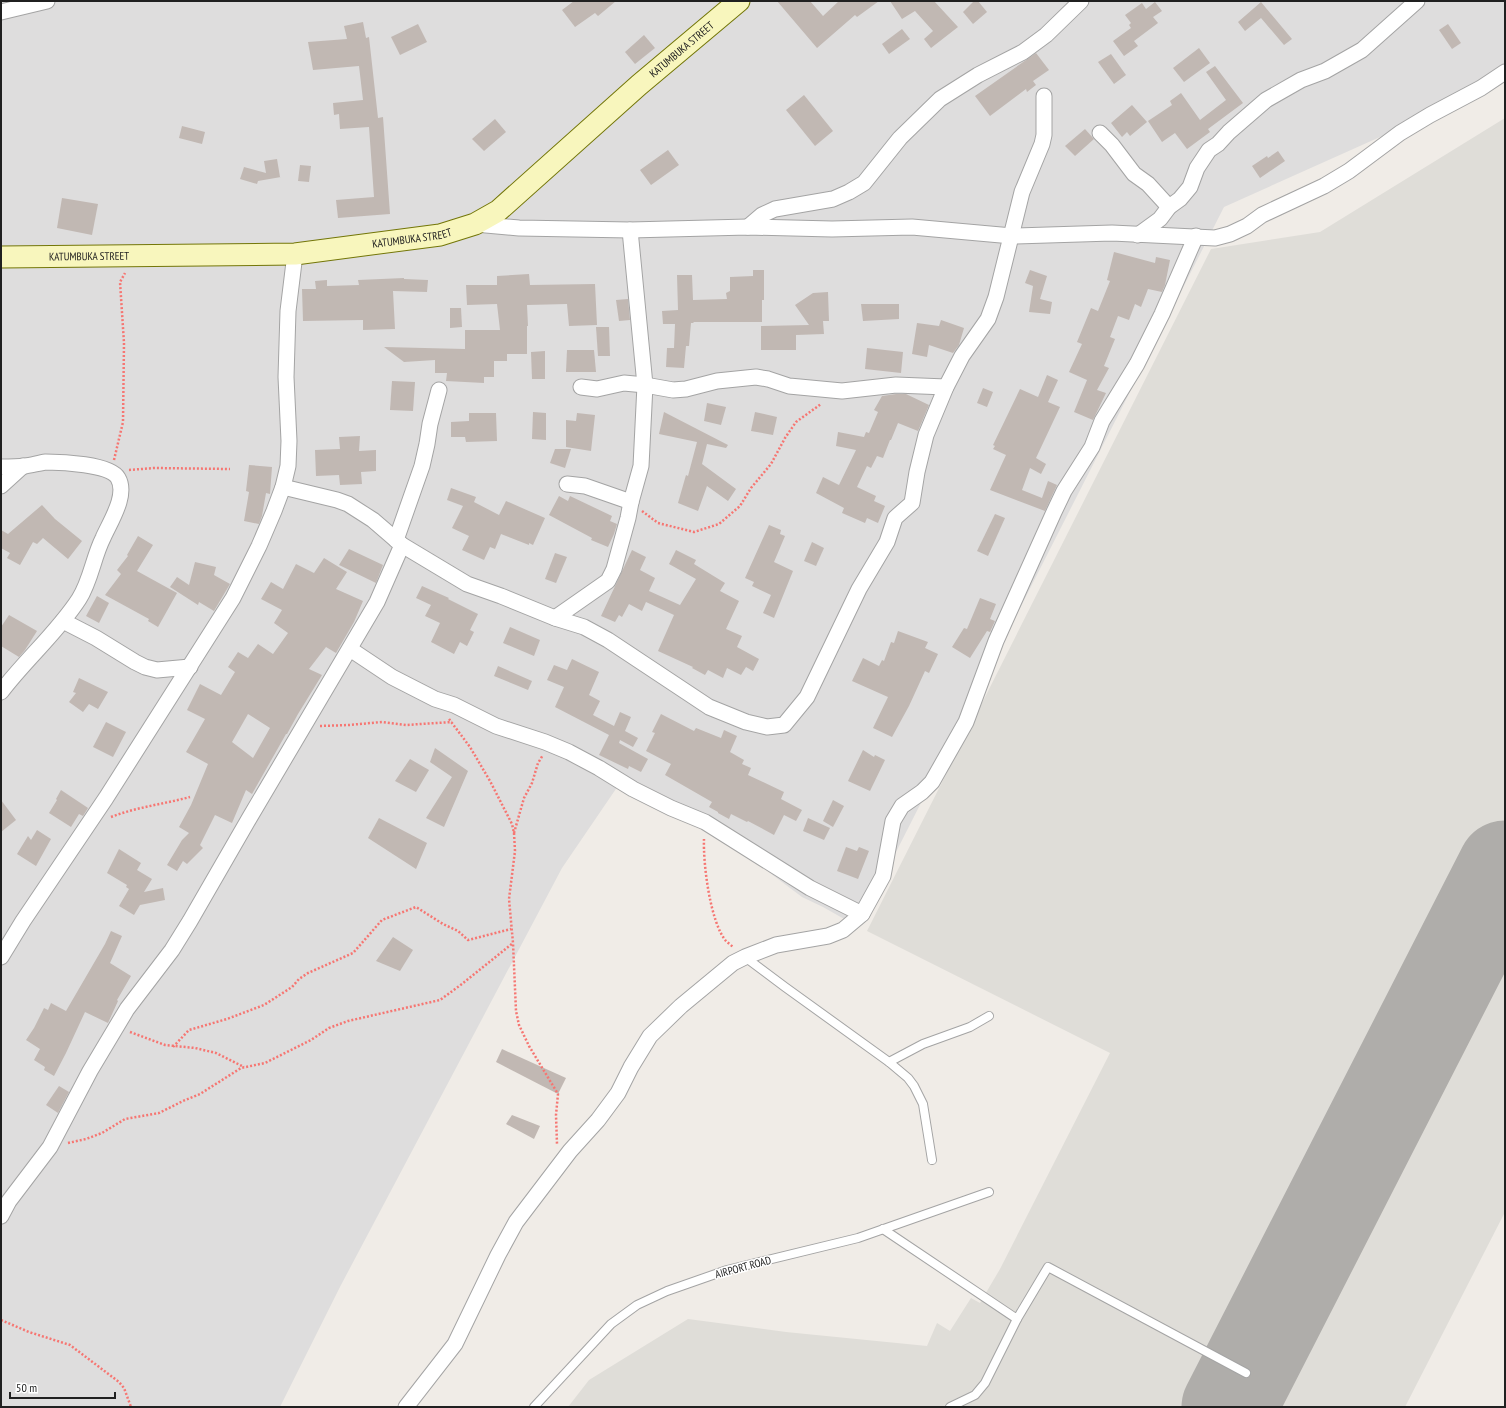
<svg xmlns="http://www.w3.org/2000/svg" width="1506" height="1408" viewBox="0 0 1506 1408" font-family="'PT Sans Narrow',sans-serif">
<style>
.residential{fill:#dedddd}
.airport{fill:#dfddd8}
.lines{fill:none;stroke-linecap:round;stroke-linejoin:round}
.runway{stroke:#afadaa;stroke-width:95}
.building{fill:#c1b8b3;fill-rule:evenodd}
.service-casing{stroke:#a4a4a4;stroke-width:10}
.minor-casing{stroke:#a4a4a4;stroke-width:17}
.secondary-casing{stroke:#737608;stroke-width:23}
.path{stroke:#f67672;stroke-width:2.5;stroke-dasharray:2 2;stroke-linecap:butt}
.service{stroke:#fff;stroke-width:8}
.minor{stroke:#fff;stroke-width:15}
.secondary{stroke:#f8f6bd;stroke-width:21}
.labels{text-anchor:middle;stroke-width:3;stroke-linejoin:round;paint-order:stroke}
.street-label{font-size:11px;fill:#202020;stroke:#fff}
</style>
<rect width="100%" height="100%" fill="#f0ece7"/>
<polygon class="residential" points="1,1 1505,1 1505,81 1224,207 896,852 853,924 823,907 802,897 707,826 622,780 562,868 341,1285 280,1407 1,1407"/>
<polygon class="airport" points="1505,118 1505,1212 1405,1407 568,1407 589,1380 688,1319 786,1332 927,1346 937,1323 950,1331 971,1298 980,1303 1000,1269 1110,1053 867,931 1211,249 1320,232"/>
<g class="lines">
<polyline class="runway" points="1229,1407 1505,868"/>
</g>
<g class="building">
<polygon points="574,1 616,1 598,16 595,13 575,27 562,10"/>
<polygon points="777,1 810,1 823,16 839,1 879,1 857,17 855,15 817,48"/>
<polygon points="890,1 934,1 958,27 931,48 924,39 933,31 915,11 902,19"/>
<polygon points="974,1 978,1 987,12 973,24 963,12"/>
<polygon points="1155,2 1162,11 1153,17 1158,23 1134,41 1138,46 1124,56 1113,41 1131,28 1129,25 1131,23 1125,15 1142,3 1146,9"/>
<polygon points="1261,2 1292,39 1284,45 1261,18 1245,31 1238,22"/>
<polygon points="363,22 366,38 369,37 378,118 383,117 390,214 338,218 336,200 374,197 369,127 340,129 339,114 334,115 333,103 363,100 359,66 313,70 308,42 347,39 344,26"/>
<polygon points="418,24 427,42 400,55 391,37"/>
<polygon points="1448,24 1461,43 1452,49 1439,30"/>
<polygon points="902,29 910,39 889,54 882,44"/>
<polygon points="644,35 655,48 635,64 625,52"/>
<polygon points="1199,48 1210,63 1184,82 1173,68"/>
<polygon points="1036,53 1049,70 1033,81 1036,85 1027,92 1026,89 990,116 975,96"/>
<polygon points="1111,54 1126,75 1114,84 1098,62"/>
<polygon points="1215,66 1243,103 1208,129 1210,132 1187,149 1175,133 1162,142 1148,121 1172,105 1170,101 1181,93 1200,120 1226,100 1206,72"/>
<polygon points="804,95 833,131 815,146 786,110"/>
<polygon points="1132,105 1147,122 1130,136 1127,132 1122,137 1111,123"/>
<polygon points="495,119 506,132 484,151 472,139"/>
<polygon points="182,126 205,132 202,144 179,138"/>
<polygon points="1085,129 1094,139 1075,156 1065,146"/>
<polygon points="668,150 679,165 651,185 640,170"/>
<polygon points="1278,151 1285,161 1260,178 1252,166 1267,156 1268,158"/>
<polygon points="277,159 280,177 281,177 258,181 257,184 240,179 244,167 266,173 264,161"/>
<polygon points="300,165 311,166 309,182 298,181"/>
<polygon points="62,198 98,204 92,235 57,228"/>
<polygon points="1114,252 1155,263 1156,257 1170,260 1165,285 1162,292 1148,289 1141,307 1135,304 1129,320 1118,316 1110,337 1115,339 1104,366 1109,368 1097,390 1106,393 1093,420 1074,412 1087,380 1069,372 1082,344 1077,342 1091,308 1098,311 1110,281 1107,280"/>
<polygon points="753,270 764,270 764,300 762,300 762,322 693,322 694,323 691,323 689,346 686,346 684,368 666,367 667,348 674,348 675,324 663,324 662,311 678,310 677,275 692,275 693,300 727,299 726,293 730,291 730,277 753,276"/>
<polygon points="1030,270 1047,276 1040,299 1052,302 1050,314 1029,312 1033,286 1025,283"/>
<polygon points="529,274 530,285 595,284 597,325 569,326 567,304 527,305 528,326 527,326 527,354 507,354 507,361 494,361 494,377 484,377 484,383 446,381 447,373 435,373 435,360 404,362 384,347 465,349 465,330 500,330 497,304 467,305 466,285 497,285 497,276"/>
<polygon points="404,278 404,279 428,280 427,292 393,291 395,329 363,330 363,320 303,321 302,289 316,289 315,281 327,280 327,286 359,285 358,280"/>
<polygon points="828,292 829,321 823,321 824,334 796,335 796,350 761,350 761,326 809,325 795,305 813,293"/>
<polygon points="628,299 630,320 619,321 616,300"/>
<polygon points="861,304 899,304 899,319 863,321"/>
<polygon points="450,308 461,308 462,327 450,328"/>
<polygon points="941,320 964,328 959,345 953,353 929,345 927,357 912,354 917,323 939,326"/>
<polygon points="596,327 609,327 610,356 598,356"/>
<polygon points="867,348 903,352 901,373 865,369"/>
<polygon points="567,350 594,350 596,372 566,372"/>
<polygon points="545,351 545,379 532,379 531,352"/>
<polygon points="1047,375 1058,380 1048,402 1060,407 1036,458 1046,464 1041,474 1030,468 1022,490 1042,498 1048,481 1057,485 1045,511 990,490 1006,455 993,449 995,446 993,445 1020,389 1038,397"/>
<polygon points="392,381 415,382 413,411 390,410"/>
<polygon points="983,388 993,392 987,407 977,403"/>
<polygon points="896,394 906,394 929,405 918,431 898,423 891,440 890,440 883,458 877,456 871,468 867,466 857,487 876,496 874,501 885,506 878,523 867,518 865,523 842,513 844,508 816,493 823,477 839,485 856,450 836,446 838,432 864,437 866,432 869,433 878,412 874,410 882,396"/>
<polygon points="707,403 726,407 721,425 704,421"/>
<polygon points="533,412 546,413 546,440 532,439"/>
<polygon points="664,412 728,445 726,448 707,444 702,464 736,489 728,501 707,486 698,511 678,503 686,475 688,476 697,442 659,434"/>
<polygon points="755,412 777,417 773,435 751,431"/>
<polygon points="469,413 496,413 497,441 466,442 465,437 451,437 451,422 469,421"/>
<polygon points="577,413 595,415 591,451 566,447 566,420 576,421"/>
<polygon points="360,436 359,451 376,450 376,471 361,472 362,484 340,485 339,475 316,476 315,450 340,449 339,437"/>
<polygon points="555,449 571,449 565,468 550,463"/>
<polygon points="249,465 272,467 270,494 266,493 262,516 259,524 244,521 249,492 246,491"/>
<polygon points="451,488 476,497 474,502 499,515 506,501 545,518 533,545 529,543 529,545 501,534 495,549 490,547 484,560 462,550 469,536 452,528 463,506 447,500"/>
<polygon points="559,496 568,501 570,496 612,516 610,521 617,524 614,534 608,547 591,540 592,538 549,515"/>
<polygon points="42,505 55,519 82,541 68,559 43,538 37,544 33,542 20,565 7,558 10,553 1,548 1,530 8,534"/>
<polygon points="995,514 1005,518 988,556 977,551"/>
<polygon points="769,525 781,530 780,534 785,536 774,562 793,571 774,618 763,613 771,595 752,586 754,582 745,578"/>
<polygon points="138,536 153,545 137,571 177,593 158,627 148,621 149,619 105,595 121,574 117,570 128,556 127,555"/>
<polygon points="812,542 824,548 816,566 804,561"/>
<polygon points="349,549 383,565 376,583 339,565"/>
<polygon points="632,550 646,557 640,570 655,578 649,591 680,605 696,579 669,564 676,550 696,560 694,564 725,583 720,591 739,601 726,629 742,636 737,647 759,659 753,671 746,667 741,675 727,668 723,678 708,670 705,675 692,668 693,667 658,651 674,615 646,602 642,611 629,604 622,617 619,615 615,622 601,616"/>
<polygon points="555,553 567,557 556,583 545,579"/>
<path d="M324,558L347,572L336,589L363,601L354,622L336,653L326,647L309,669L322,675L298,714L287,734H286L252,794L246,790L232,823L215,815L200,845L203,848L187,864L183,861L177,871L167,865L182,840L189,833L179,827L191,805L208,764L186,752L205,719L187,710L200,684L221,695L235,672L228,667L238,652L248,658L258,644L273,654L288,633L274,623L282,610L261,599L271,582L283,589L296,564L314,573ZM248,714L270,728L253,758L232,742Z"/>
<polygon points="195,562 216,567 214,575 230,584 214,611 199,602 198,605 170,587 177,577 189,585"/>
<polygon points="422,586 449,598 448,599 478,614 470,630 474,632 467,646 460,642 454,654 431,642 440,623 425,616 431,605 416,598"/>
<polygon points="97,596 109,603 99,623 86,616"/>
<polygon points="980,598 996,604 990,619 995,621 990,632 987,631 970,658 952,647 964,628 967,629"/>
<polygon points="9,615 37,631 25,650 19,657 1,646 1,627"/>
<polygon points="510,627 540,640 534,656 503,643"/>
<polygon points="898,631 928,642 925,648 938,654 929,673 925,671 909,706 892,737 873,728 888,697 852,681 863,658 879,666 882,660 884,661 891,642 894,643"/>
<polygon points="572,659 599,672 589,695 600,701 593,715 614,726 620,712 631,717 625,731 638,738 633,747 620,740 619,743 648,759 641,772 629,766 628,769 599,755 609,735 555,707 564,687 547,680 554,665 567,670"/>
<polygon points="498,666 532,681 528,690 494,676"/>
<polygon points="79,678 108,692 98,709 89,704 83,712 69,702 76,693 73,692"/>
<polygon points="661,714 694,731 696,728 721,738 724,730 737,736 730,752 744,760 742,764 751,768 748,775 784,792 781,799 802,810 796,821 784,815 774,835 748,821 747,822 731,814 729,819 718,813 718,812 709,807 712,802 665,775 671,764 646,751 655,733 652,732"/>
<polygon points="106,722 126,732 113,757 93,747"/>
<polygon points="435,748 468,771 444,827 426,818 452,777 430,762"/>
<polygon points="863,750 874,757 875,755 885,760 870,791 848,781"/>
<polygon points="410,759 429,770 416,792 395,781"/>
<polygon points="61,790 88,808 83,816 79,814 71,827 49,813 57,800 56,799"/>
<polygon points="1,800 16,820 1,832"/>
<polygon points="833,800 844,806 833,827 823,821"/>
<polygon points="379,818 427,843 416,869 368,838"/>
<polygon points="808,818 830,828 824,840 803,831"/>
<polygon points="37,830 51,839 36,866 17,854 28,836 31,840"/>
<polygon points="846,847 857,851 859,847 869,851 858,879 837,871"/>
<polygon points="119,849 141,863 137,870 152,879 144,892 163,888 165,900 140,905 134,915 119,906 129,889 126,887 127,885 107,873"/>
<polygon points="111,931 122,936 110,963 131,976 117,1000 118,1001 108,1023 85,1012 66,1053 54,1076 44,1070 45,1067 34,1060 40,1049 26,1040 34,1028 44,1008 48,1010 51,1003 66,1011 105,944"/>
<polygon points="393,937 413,950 400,971 376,961"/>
<polygon points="502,1049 566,1078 558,1094 496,1062"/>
<polygon points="59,1086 69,1092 58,1113 46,1105"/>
<polygon points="512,1115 540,1126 534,1139 506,1124"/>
</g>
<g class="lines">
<g class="service-casing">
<g id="service">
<polyline points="745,957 785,987 889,1062 908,1078 914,1086 923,1104 932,1160"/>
<polyline points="889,1062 923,1044 970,1027 989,1016"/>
<polyline points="883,1229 1017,1319 1048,1267 1246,1373"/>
<polyline points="534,1407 611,1324 637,1305 667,1291 727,1270 858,1238 989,1192"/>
<polyline points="950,1407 975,1395 985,1383 1017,1319"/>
</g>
</g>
<g class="minor-casing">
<g id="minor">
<polyline points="1,12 47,1"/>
<polyline points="1100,133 1112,145 1134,174 1148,184 1169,207"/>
<polyline points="475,224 519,228 630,230 748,227 832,229 912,227 1012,236 1112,233 1215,238 1230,234 1247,226 1262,215 1324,186 1349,171 1400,133 1430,115 1481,88 1505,72"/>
<polyline points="748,227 762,215 775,209 833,199 849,192 864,183 900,138 940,99 978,75 1023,52 1046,35 1081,1"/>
<polyline points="1138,235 1160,219 1169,207 1180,199 1190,187 1197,168 1209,150 1218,144 1229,132 1266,100 1301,80 1325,71 1362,50 1417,1"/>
<polyline points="581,387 597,389 624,383 645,385 673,390 686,389 717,381 756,377 768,379 789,386 842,391 896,385 946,387"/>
<path d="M1,467C9,467 17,467 25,466C32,465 39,463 46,462C61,462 110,464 118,478C128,495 110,522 103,538C93,558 91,580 79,599C57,633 25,660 1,692"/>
<polyline points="567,484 585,486 631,502"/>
<polyline points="1,486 23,466"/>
<polyline points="283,487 337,500 348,504 373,520 402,545 467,584 501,596 555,618 584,627 608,640 709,707 746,722 767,727 784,725 807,697 859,589 887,542 895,518 912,503 917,472 926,435 946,387 962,356 988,319 996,297 1022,192 1042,144 1044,135 1044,96"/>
<polyline points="396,540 422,466 427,444 430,424 439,390"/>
<polyline points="555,618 608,581 614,569 628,518 631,502 641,466 645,385 630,230"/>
<polyline points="63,621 96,638 135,662 145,667 157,670 190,667"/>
<polyline points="350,649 392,677 435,699 454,705 496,726 545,742 569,752 599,768 633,789 671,808 705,822 810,888 862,914"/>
<polyline points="1,957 23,921 106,798 233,598 259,546 274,511 283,487 288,466 289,441 286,377 288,311 295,254"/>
<polyline points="1,1216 9,1201 50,1147 90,1071 127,1009 172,950 190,921 250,817 377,602 402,545"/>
<polyline points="406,1407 455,1344 498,1255 516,1222 570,1151 598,1120 618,1093 631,1067 650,1036 681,1006 733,963 745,957 776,945 828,936 843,930 862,914 883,876 893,821 902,806 922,792 932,782 966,722 996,641 1054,512 1064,491 1092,447 1102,421 1137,364 1162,314 1196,236"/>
</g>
</g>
<g class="secondary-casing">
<g id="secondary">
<path id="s1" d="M1,257L295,254L440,235L475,224L498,211L639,85L739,1"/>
</g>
</g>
<g class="path">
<polyline points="114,460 123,422 124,343 120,282 125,273"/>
<polyline points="129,470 154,468 230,469"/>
<polyline points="642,511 658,523 694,532 719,524 740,506 751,488 771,464 785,438 796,422 821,404"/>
<polyline points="449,719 470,747 490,781 512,824 514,833 515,851 509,899 513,943 516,1011 519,1025 529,1046 558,1094 556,1115 557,1144"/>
<polyline points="320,726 349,725 382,722 406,725 452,722"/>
<path d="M111,817C137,807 164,804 190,797"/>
<polyline points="514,833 524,798 532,783 538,763 543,755"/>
<path d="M704,839C703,863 710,922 726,941C728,943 731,945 733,947"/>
<polyline points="130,1032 165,1045 195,1048 216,1053 244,1067"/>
<polyline points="173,1047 189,1030 227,1019 264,1005 292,987 299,979 308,973 353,953 382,920 416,907 443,924 458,931 468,940 511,929"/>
<polyline points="68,1143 86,1139 102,1133 125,1119 159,1113 183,1101 200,1094 241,1068 265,1063 311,1040 329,1028 348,1021 440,1000 462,984 513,943"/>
<polyline points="1,1320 29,1332 70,1345 119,1382 124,1388 131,1407"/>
</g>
<use href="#service" class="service"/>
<use href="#minor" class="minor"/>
<use href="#secondary" class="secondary"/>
</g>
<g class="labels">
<g class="street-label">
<text dy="4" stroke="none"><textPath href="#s1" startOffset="748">KATUMBUKA STREET</textPath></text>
<text dy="4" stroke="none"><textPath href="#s1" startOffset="412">KATUMBUKA STREET</textPath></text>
<text dy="4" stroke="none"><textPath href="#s1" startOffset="88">KATUMBUKA STREET</textPath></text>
<text transform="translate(743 1267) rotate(-15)" y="4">AIRPORT ROAD</text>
</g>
</g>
<rect width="1506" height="1408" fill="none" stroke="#202020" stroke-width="4"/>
<path d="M10 1392v6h105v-6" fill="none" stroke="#202020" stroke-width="2"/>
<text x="16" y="1392" font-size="12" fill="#202020" stroke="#ffffff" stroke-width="3" paint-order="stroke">50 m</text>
</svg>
